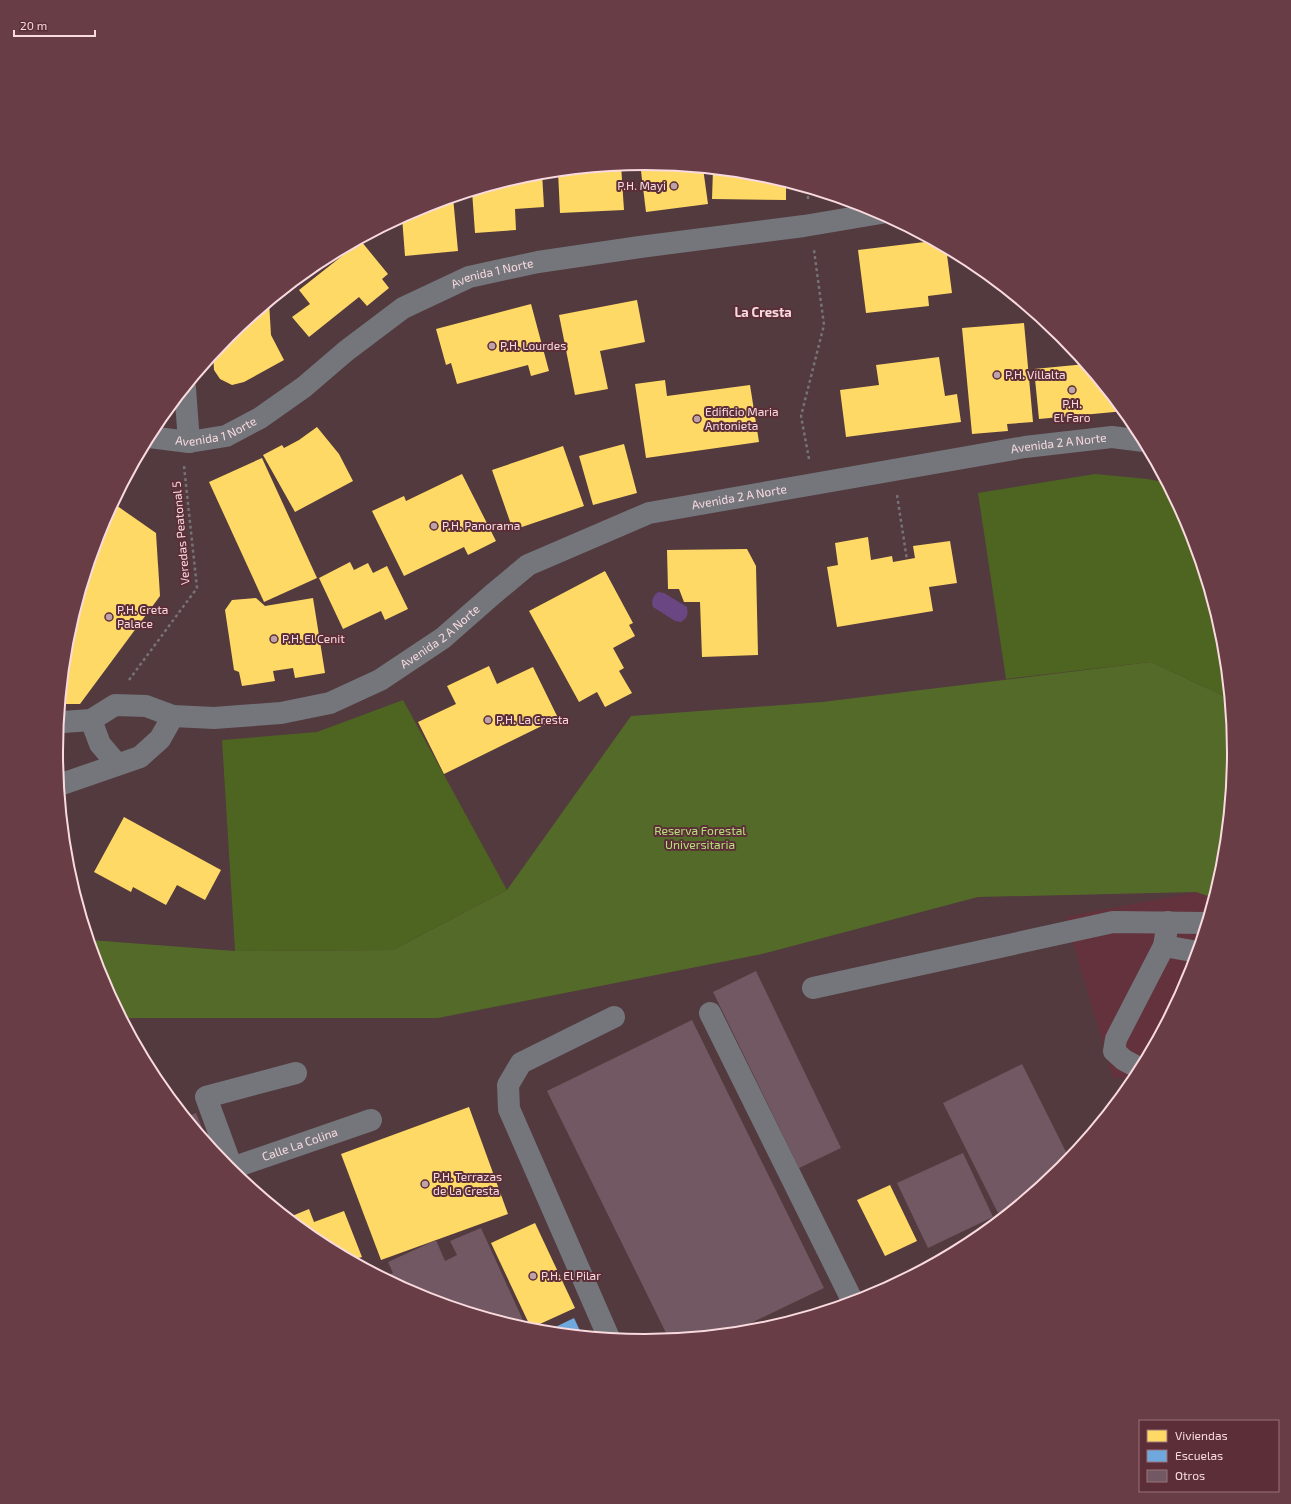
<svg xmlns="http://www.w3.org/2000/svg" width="1291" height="1504" viewBox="0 0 1291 1504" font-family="'Exo 2',sans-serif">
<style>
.built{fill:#63323c}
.green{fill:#4e6421}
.forest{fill:#546a28}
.water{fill:#6a4782}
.homes{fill:#ffd966}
.schools{fill:#6fa8dc}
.building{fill:#715862}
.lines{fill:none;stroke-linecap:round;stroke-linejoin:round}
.path{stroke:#777276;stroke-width:2.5;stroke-dasharray:3 3;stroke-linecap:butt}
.minor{stroke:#74767b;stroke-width:22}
.poi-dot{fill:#bea2a7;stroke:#5c2f38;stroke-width:1.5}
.labels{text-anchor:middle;stroke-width:4;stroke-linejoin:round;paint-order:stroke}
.poi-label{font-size:12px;fill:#f8dadf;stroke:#5c2f38;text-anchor:start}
.street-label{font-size:12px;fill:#f8dadf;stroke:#5c2f38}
.park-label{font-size:12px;fill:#b6e07a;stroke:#5c2f38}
.neighbourhood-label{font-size:13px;font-weight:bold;fill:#f8dadf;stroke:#5c2f38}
.rim{fill:none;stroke:#f8dadf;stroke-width:2}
</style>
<rect width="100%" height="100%" fill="#523a3e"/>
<polygon class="built" points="1196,892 1214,898 1190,978 1136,1079 1113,1078 1065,917"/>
<g class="green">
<polygon points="1095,474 1148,479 1167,483 1190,527 1224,637 1230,699 1151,662 1006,679 978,493"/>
<polygon points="403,700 507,890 393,950 235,951 222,740 317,732"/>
</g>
<polygon class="forest" points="1151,662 1230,699 1235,752 1224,867 1214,898 1196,892 978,897 762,954 438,1018 123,1018 101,977 90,940 235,951 393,950 507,890 631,716 822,702"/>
<path class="water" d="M658,592L664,593L687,607C688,615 688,617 681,622L675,621L653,607C651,600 653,596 658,592Z"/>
<g class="homes">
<polygon points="640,163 703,168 708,204 646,212"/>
<polygon points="621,165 624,210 560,213 558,171"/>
<polygon points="713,169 761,174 786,182 786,200 712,199"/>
<polygon points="542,173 544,207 515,209 516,230 475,233 472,191 478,191 478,190 531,174"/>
<polygon points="453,197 458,251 405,256 402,217 420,207"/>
<polygon points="361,241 388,274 382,279 389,288 367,306 359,297 309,337 292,317 310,304 299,290"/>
<polygon points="933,241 946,247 952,293 928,296 929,306 866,313 858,250"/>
<polygon points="637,300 645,342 600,351 608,389 575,395 559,315"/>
<polygon points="269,302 271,335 284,360 244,382 232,385 220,379 214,370 213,354 229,335"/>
<polygon points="531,304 549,371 531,376 528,365 457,384 451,363 446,365 436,329"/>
<polygon points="1024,323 1033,422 1007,424 1008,431 972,434 962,328"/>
<polygon points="939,357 945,396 957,394 961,422 846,437 840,390 879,385 876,365"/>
<polygon points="1086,364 1125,411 1039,419 1034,369"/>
<polygon points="665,380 667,396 750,385 759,442 646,458 635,384"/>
<polygon points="317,427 339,454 353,481 295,512 263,455 282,445 284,448 299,440"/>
<polygon points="624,444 637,493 593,505 579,456"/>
<polygon points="563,446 584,506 513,530 492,470"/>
<polygon points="262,458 317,578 264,602 209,482"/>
<polygon points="462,474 496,541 468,555 464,547 404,576 372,511 404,496 406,501"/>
<polygon points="113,503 156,533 160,596 80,704 61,704 67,637 101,526"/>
<polygon points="868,537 871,560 892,556 893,562 915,558 913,546 950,541 957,583 929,587 933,611 837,627 827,567 838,565 835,543"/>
<polygon points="747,549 756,566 758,655 702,657 700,602 684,602 679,589 668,589 667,550"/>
<polygon points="350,562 354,570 368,563 373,573 387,566 408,609 385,620 381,611 343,629 319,578"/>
<polygon points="605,571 633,623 629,625 635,636 613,648 624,668 619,671 632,693 605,707 597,692 579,702 529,611"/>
<polygon points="256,598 265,606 313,598 325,673 295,678 293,668 273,671 275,681 242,686 239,672 234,670 225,610 232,600"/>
<polygon points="489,666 497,684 533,667 558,718 444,774 418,722 456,704 447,686"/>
<polygon points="124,817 221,870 205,900 177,885 166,905 133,887 131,892 94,872"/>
<polygon points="469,1107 508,1214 381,1260 341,1154"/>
<polygon points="890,1185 917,1241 885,1256 857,1200"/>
<polygon points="309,1209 314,1222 344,1211 362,1257 352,1260 318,1242 295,1223 292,1216"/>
<polygon points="535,1223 575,1308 531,1328 491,1243"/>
</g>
<polygon class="schools" points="574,1318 582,1335 545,1332"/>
<g class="building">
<polygon points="756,971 841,1148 799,1168 713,992"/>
<polygon points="692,1020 824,1288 730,1333 669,1339 547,1091"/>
<polygon points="1022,1064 1070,1160 1062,1169 1024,1200 998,1213 943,1103"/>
<polygon points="196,1113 209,1144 208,1144 186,1117"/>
<polygon points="963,1153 993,1217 928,1248 897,1183"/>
<polygon points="481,1228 527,1329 420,1297 383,1277 393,1273 388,1262 436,1240 445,1261 457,1255 450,1241"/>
</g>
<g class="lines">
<g class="path">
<polyline points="808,199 808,188"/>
<polyline points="809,459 801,416 824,325 814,250"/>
<polyline points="897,495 907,560"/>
<polyline points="129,680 197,588 184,466"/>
</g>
<g class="minor">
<polyline points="185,388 189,442"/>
<path id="s1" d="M149,437L189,442L226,436L260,418L304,387L346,351L403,308L469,277L538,262L640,247L804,226L881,213"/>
<path id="s2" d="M59,720L63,722L91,720L115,705L146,706L173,716L214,718L281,713L330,703L380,680L443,638L492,595L528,565L649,513L1025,447L1112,437L1144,441"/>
<polyline points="91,720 100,744 117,764"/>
<polyline points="59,785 140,757 160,739 173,716"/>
<polyline points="1164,946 1198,952"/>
<polyline points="813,988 1113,922 1207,923"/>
<polyline points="710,1013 853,1302"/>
<polyline points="1141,1069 1124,1060 1114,1051 1116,1039 1164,946 1168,922"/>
<polyline points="232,1168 206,1097 296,1073"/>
<path id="s3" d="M229,1169L371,1120"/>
<polyline points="609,1338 509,1109 508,1085 521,1063 614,1017"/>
</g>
</g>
<g class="poi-dot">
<circle cx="674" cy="186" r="4"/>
<circle cx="492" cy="346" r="4"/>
<circle cx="997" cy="375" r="4"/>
<circle cx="1072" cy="390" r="4"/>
<circle cx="697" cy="419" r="4"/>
<circle cx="434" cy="526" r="4"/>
<circle cx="109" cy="617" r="4"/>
<circle cx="274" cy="639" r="4"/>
<circle cx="488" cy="720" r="4"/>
<circle cx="425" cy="1184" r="4"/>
<circle cx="533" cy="1276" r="4"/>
</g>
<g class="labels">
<g class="poi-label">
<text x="666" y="190" text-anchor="end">P.H. Mayi</text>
<text x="500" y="350">P.H. Lourdes</text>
<text x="1005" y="379">P.H. Villalta</text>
<text x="1072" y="408" text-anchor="middle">P.H.<tspan x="1072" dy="14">El Faro</tspan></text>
<text x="705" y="416">Edificio Maria<tspan x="705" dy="14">Antonieta</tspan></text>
<text x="442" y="530">P.H. Panorama</text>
<text x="117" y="614">P.H. Creta<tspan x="117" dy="14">Palace</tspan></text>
<text x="282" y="643">P.H. El Cenit</text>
<text x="496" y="724">P.H. La Cresta</text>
<text x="433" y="1181">P.H. Terrazas<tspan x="433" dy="14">de La Cresta</tspan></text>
<text x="541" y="1280">P.H. El Pilar</text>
</g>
<g class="street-label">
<text dy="4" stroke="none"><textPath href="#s1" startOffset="393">Avenida 1 Norte</textPath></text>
<text dy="4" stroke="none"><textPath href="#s1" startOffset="69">Avenida 1 Norte</textPath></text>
<text dy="4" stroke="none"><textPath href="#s2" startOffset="1069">Avenida 2 A Norte</textPath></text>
<text dy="4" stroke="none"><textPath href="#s2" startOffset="745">Avenida 2 A Norte</textPath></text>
<text transform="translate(181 533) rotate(-95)" y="4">Veredas Peatonal 5</text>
<text dy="4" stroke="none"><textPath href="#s2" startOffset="408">Avenida 2 A Norte</textPath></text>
<text dy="4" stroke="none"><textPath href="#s3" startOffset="75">Calle La Colina</textPath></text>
</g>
<g class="park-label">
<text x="700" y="835">Reserva Forestal<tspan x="700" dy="14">Universitaria</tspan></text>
</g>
<g class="neighbourhood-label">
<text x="763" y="317">La Cresta</text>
</g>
</g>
<path d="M0 0H1291V1504H0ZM63 752a582 582 0 1 1 1164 0a582 582 0 1 1-1164 0Z" fill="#683d45" fill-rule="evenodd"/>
<path class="rim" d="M63 752a582 582 0 1 1 1164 0a582 582 0 1 1-1164 0Z"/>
<rect x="1139" y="1420" width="140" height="72" fill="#5c2f38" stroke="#9a737b"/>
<rect x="1147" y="1430" width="20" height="12" fill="#ffd966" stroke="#9a737b"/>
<text x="1175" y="1440" font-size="12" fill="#f8dadf">Viviendas</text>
<rect x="1147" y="1450" width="20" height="12" fill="#6fa8dc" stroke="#9a737b"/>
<text x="1175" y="1460" font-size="12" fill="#f8dadf">Escuelas</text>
<rect x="1147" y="1470" width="20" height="12" fill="#715862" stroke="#9a737b"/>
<text x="1175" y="1480" font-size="12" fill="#f8dadf">Otros</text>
<path d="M14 30v6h81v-6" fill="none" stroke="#f8dadf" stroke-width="2"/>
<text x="20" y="30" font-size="12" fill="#f8dadf" stroke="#5c2f38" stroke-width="3" paint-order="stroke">20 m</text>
</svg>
